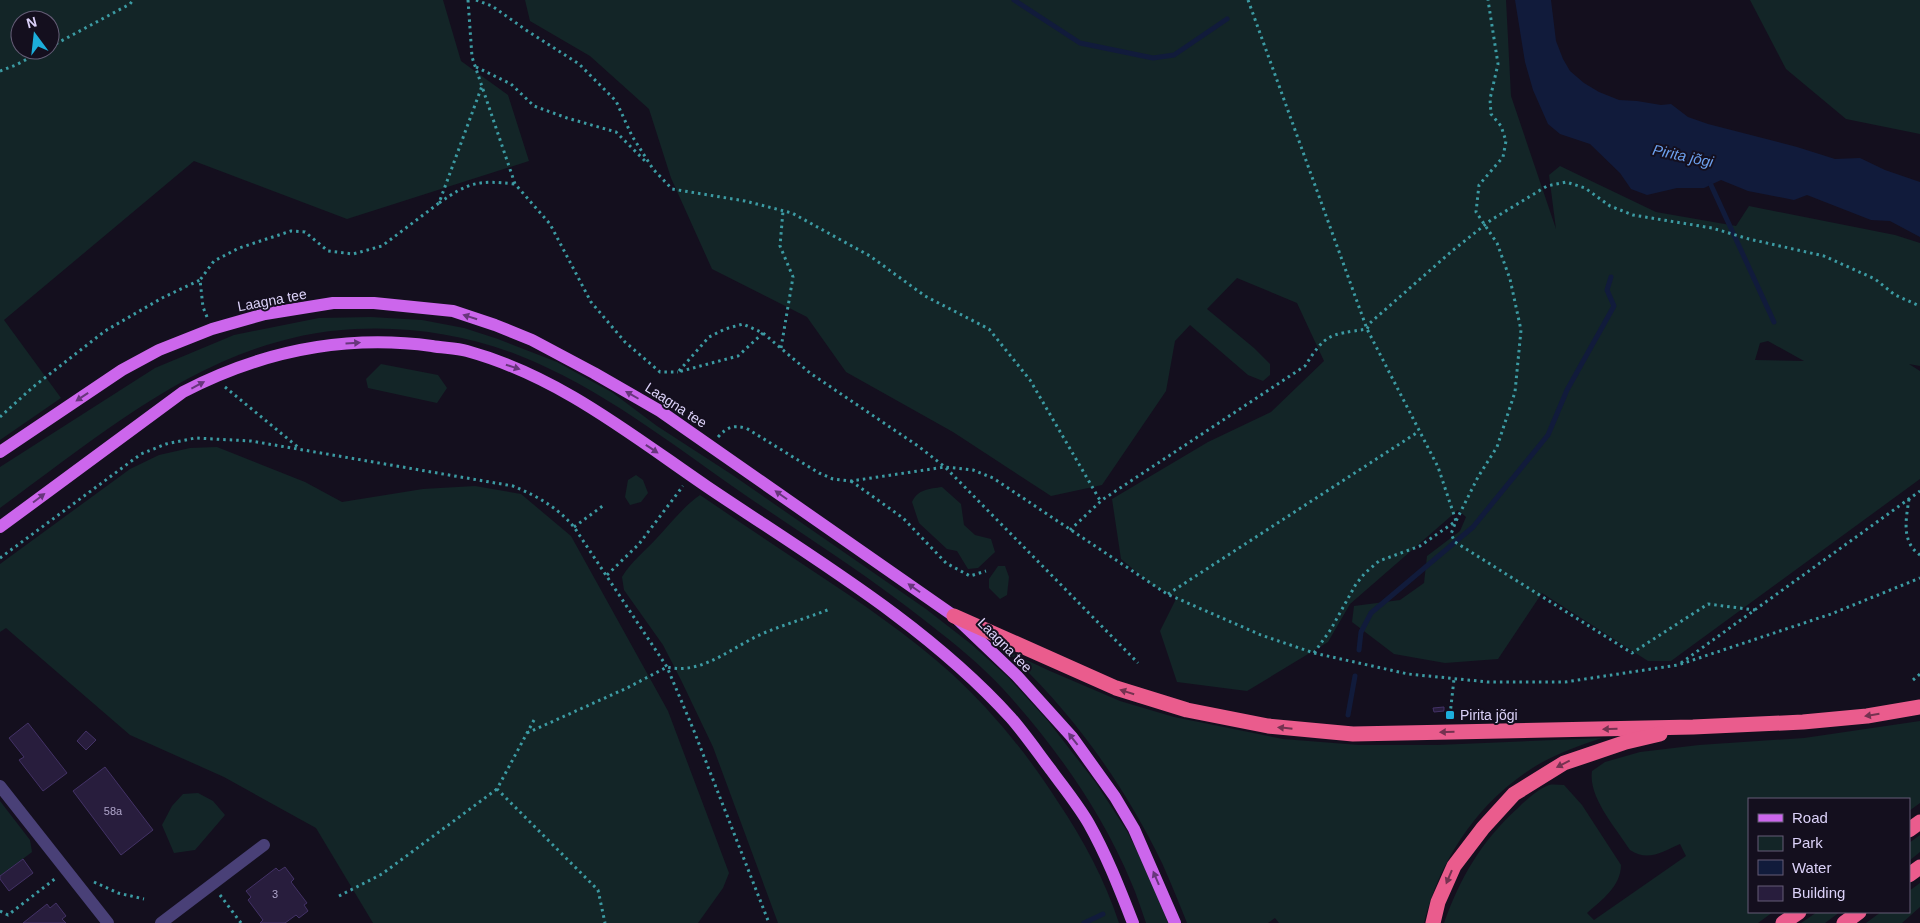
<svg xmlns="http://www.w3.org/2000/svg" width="1920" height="923" viewBox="0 0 1920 923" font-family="Arial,sans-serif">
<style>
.green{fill:#132527;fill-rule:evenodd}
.water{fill:#111b3b}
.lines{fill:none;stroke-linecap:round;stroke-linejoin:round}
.stream{stroke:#111b3b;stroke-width:5}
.building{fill:#281d3d;stroke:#433266}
.path{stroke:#3c9ba3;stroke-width:3;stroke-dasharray:2.5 4;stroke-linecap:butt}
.minor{stroke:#494077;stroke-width:12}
.major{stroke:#cc66ec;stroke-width:12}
.highway{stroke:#ea5c8d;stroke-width:15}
.oneway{fill:#67367b}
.oneway2{fill:#743250}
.poi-dot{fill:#1caedb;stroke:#140f1e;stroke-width:2}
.labels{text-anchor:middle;stroke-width:4;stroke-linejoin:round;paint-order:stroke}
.number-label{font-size:11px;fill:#afa5ca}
.street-label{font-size:14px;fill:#dcd2f9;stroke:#140f1e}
.poi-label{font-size:14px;fill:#dcd2f9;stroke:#140f1e;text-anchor:start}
.water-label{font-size:15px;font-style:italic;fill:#6ca0ed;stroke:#140f1e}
</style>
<rect width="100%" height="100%" fill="#140f1e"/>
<g class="green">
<path d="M0,0H443L461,61L508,95L529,161L347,219L194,161L4,320L61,398L0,440ZM20,20H50V50H20Z"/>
<path d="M525,0H1506L1511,96L1556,229L1549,175L1560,166L1656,212L1736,226L1749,206L1895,235L1920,243V366L1909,364L1920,371V479L1671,661H1648L1542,593L1498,659L1445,663L1394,654L1352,622L1354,606L1400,600L1424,583L1427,556L1460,531L1466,517L1458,510L1350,604L1328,642L1247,691L1177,682L1160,631L1177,597L1153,586L1121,559L1112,499L1208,442L1271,412L1324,361L1297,303L1237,278L1207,309L1254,348L1270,364V375L1263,381L1248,375L1190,325L1175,341L1166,391L1102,485L1051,496L953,432L846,372L807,317L712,269L671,178L649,109L590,56L530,21ZM1768,341L1804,361L1755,360L1760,343Z"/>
<polygon points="1750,0 1920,0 1920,134 1846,119 1786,69"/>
<path d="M371,317L422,320L464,328L498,339L557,362L613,393L657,426L731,474L926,609L971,644L1008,677L1048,721L1096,783L1127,831L1146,869L1168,923H1146C1141,909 1137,895 1131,882C1102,812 1055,746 1004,690C981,665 955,644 928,623C870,577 807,537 745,495C673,445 600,387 518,355C467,335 409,326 355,329C214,336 109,429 0,508V467L155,368L234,335L319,318Z"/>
<polygon points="381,364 438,375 447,388 437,403 368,388 366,379"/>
<polygon points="217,447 305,482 342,502 423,489 475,486 521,494 571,536 668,711 729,873 723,888 698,923 373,923 316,828 224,777 130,735 6,628 0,632 0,564 130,469 159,455 190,448"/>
<polygon points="636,475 643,480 648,493 641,502 630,505 625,497 628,480"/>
<path d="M942,487L961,504L964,525L975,535L991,539L995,552L978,568L968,569L957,551L947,549L919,523L912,502C918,489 929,489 942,487Z"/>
<path d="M700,495C737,520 775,546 813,571C861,603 909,635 952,674C993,712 1028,755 1058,802C1083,839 1105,880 1119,923H778L713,747L681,680L663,645L624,590L622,577C631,562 644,552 656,539C671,523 682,508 700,495Z"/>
<polygon points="998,566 1005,566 1009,577 1007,595 1000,599 989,588 989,579"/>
<path d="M1005,650L1050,671L1120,701L1174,717L1283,739L1359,745H1437L1602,738C1580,745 1559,753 1539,764C1480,799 1440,858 1424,923H1279L1275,918L1268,923H1187C1179,903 1171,883 1162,863C1123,783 1071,710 1005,650Z"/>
<path d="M1920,721V803L1909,811V799H1749V912H1773L1758,923H1444C1460,878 1482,840 1518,808C1527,799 1537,790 1549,785C1553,784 1559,785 1564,785L1582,805L1621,865C1621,886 1602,900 1587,913L1594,920L1686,856L1680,844C1662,852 1648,862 1630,850C1616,828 1588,797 1592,771L1605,762L1640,752L1699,745L1804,738Z"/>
<polygon points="198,793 213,801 225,815 195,850 174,853 162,825 172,806 183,794"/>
<polygon points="0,801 30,840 32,852 0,876"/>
<polygon points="1920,835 1920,852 1909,861 1909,843"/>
<polygon points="1920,883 1920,907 1902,923 1866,923 1881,912 1909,912 1909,891"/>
<polygon points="1817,912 1840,912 1825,923 1801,923"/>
</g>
<polygon class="water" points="1515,0 1551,0 1556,41 1563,59 1570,71 1584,83 1599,92 1619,100 1637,101 1661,105 1671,104 1688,117 1708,124 1797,147 1835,159 1860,158 1885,170 1920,182 1920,237 1890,221 1871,220 1807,195 1794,200 1748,191 1721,180 1704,188 1677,188 1647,195 1631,189 1620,173 1590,144 1560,134 1548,124 1533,90 1525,62"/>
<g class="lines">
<g class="stream">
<polyline points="1014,0 1080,43 1153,58 1174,55 1227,19"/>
<polyline points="1711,185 1774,322"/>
<polyline points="1359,650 1361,632 1371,613 1473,527 1548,435 1567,390 1614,306 1607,290 1611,277"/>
<polyline points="1348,715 1355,676"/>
<polyline points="1084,923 1103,914"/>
</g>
</g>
<g class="building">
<polygon points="1444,707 1444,711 1434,712 1433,708"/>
<polygon points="28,723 67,773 43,791 19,760 24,757 9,738"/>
<polygon points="86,731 96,740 86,750 77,741"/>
<polygon points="105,767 153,830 121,855 73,791"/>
<polygon points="23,859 33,873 9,891 0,879 0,876"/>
<polygon points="285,867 294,879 291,882 307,903 304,905 308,911 299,918 296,915 285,923 260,923 263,920 248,900 251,897 246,891 276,868 279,871"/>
<polygon points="56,903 66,916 62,919 66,923 23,923 47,904 50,908"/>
</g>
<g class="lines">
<g class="path">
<polyline points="468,0 472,57 515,184 550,224 591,302 625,342 660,372 678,372"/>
<polyline points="476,0 492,6 526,30 579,64 616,101 632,136 653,169 672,189 745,201 792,213 870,256 925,296 989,329 1030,380 1101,502"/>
<polyline points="1248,0 1367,329 1438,467 1456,521 1451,534 1455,542 1632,653 1708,604 1755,610"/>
<polyline points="50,47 130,4 133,0"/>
<polyline points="476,67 511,84 534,106 567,118 616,132 647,163"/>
<polyline points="0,71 16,65 44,50"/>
<path d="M439,203C469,182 478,180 515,184"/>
<polyline points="207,317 203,307 200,280 214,261 239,248 291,231 305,232 328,251 353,254 382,246 439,203 482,86"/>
<polyline points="763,333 738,356 678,372 709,337 725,329 743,324 763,333 810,373 918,446 945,467 1138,663"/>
<polyline points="781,348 793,277 780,246 783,211"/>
<polyline points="225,387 299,448"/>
<polyline points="0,417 33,387 105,331 162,298 200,280"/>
<path d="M718,437C727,427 733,425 746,428L819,473L833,479L851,481L945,467L973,470L993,478L1167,594L1261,635L1314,653L1408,674L1488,682H1565L1678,665L1831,614L1920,578"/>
<polyline points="851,481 903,518 946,563 970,576 986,571"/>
<path d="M1909,499C1906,519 1901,542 1920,555"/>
<polyline points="574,527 604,505"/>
<path d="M1070,530L1102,500L1305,366C1326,333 1329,335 1367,329L1370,323L1452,251L1491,220L1547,186L1566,182L1585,188L1610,206L1633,215L1712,228L1749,239L1824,256L1875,279L1895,295L1920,306"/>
<path d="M0,558L141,454L166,444L195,438L251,441L513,486C537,496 557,507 574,527L667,667L694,731L769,923"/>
<polyline points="607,575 639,544 683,486"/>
<polyline points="1168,594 1418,432"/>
<polyline points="1314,653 1331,629 1356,584 1365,573 1379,561 1420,546 1456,521 1478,477 1497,447 1515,392 1521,330 1510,279 1497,243 1476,212 1479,185 1503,157 1506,141 1501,126 1491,114 1490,99 1498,64 1488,0"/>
<polyline points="1681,663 1920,491"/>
<polyline points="1913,680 1920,674"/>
<polyline points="1450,715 1454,679"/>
<polyline points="534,720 497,789 598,890 605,923"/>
<path d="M527,733L627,688L667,667C704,676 736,643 769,631C789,623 810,617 830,609"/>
<polyline points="94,882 118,893 144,899"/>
<polyline points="220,895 241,923"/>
<polyline points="339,896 382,874 497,789"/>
<polyline points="0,911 8,915 56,878"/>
</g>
<g class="minor">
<polyline points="0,786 108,923"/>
<polyline points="161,923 264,845"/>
</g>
<g class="major">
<polyline points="0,452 122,370 159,350 212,329 265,314 333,303 374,303 453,311 495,325 532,340 594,373 660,411 954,616 1017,676 1072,737 1115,797 1134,829 1175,923"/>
<path d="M0,527L183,392C262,351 343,334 432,346C443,348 456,348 467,351C558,376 630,434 706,486C811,557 926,624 1011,718C1025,734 1038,753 1051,770C1064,788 1078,805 1089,824C1107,856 1120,890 1133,923"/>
</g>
<g class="highway">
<polyline points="954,616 1116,688 1187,710 1268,726 1353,734 1693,727 1803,722 1867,716 1920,707"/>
<polyline points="1909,830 1920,822"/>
<polyline points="1909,875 1920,867"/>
<polyline points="1433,923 1438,902 1454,866 1483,828 1514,794 1564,763 1626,742 1660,734"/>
<polyline points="1783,923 1799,912"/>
<polyline points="1844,923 1859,912"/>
</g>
</g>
<defs><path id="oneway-solid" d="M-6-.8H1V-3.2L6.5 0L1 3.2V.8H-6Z" transform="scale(1.25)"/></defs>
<g class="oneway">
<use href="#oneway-solid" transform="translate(470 317) rotate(-162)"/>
<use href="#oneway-solid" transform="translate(353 343) rotate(-4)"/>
<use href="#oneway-solid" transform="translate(513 367) rotate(18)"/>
<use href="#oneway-solid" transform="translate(198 385) rotate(-28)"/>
<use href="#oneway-solid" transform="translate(632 395) rotate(-150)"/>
<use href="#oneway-solid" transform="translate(82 397) rotate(146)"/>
<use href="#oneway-solid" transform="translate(652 449) rotate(34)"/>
<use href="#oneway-solid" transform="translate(781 495) rotate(-145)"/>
<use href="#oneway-solid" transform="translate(39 498) rotate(-37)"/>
<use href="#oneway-solid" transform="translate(914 588) rotate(-145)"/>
<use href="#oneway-solid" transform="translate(1073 739) rotate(-128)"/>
<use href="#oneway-solid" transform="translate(1156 878) rotate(-113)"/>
</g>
<g class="oneway2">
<use href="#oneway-solid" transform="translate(1127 692) rotate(-163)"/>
<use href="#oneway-solid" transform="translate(1872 715) rotate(171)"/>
<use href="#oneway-solid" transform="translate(1285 728) rotate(-174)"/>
<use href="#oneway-solid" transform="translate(1610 729) rotate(179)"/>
<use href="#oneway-solid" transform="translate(1447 732) rotate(179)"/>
<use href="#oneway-solid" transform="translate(1563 764) rotate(153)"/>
<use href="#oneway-solid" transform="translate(1449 877) rotate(113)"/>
</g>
<rect class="poi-dot" x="1445" y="710" width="10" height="10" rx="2.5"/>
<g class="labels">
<g class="number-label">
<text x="113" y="815">58a</text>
<text x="275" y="898">3</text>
</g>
<g class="street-label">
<text transform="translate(272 300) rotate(-11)" y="5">Laagna tee</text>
<text transform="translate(676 405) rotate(33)" y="5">Laagna tee</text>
<text transform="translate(1005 645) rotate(45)" y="5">Laagna tee</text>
</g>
<g class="poi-label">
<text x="1460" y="720">Pirita jõgi</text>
</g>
<g class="water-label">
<text transform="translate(1683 156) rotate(12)" y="5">Pirita jõgi</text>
</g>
</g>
<rect x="1748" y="798" width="162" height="115" fill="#140f1e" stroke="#645d76"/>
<rect x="1758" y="814" width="25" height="8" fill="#cc66ec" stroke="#645d76"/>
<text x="1792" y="823" font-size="15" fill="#dcd2f9">Road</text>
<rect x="1758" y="836" width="25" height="15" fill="#132527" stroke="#645d76"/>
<text x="1792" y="848" font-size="15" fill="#dcd2f9">Park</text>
<rect x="1758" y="860" width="25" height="15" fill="#111b3b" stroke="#645d76"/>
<text x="1792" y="873" font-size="15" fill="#dcd2f9">Water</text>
<rect x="1758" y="886" width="25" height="15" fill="#281d3d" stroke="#645d76"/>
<text x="1792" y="898" font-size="15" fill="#dcd2f9">Building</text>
<g transform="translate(35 35) rotate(345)"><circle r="24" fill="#140f1e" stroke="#645d76"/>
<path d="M0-4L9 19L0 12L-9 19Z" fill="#1caedb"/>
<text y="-8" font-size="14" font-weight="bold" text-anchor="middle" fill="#dcd2f9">N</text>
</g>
</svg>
